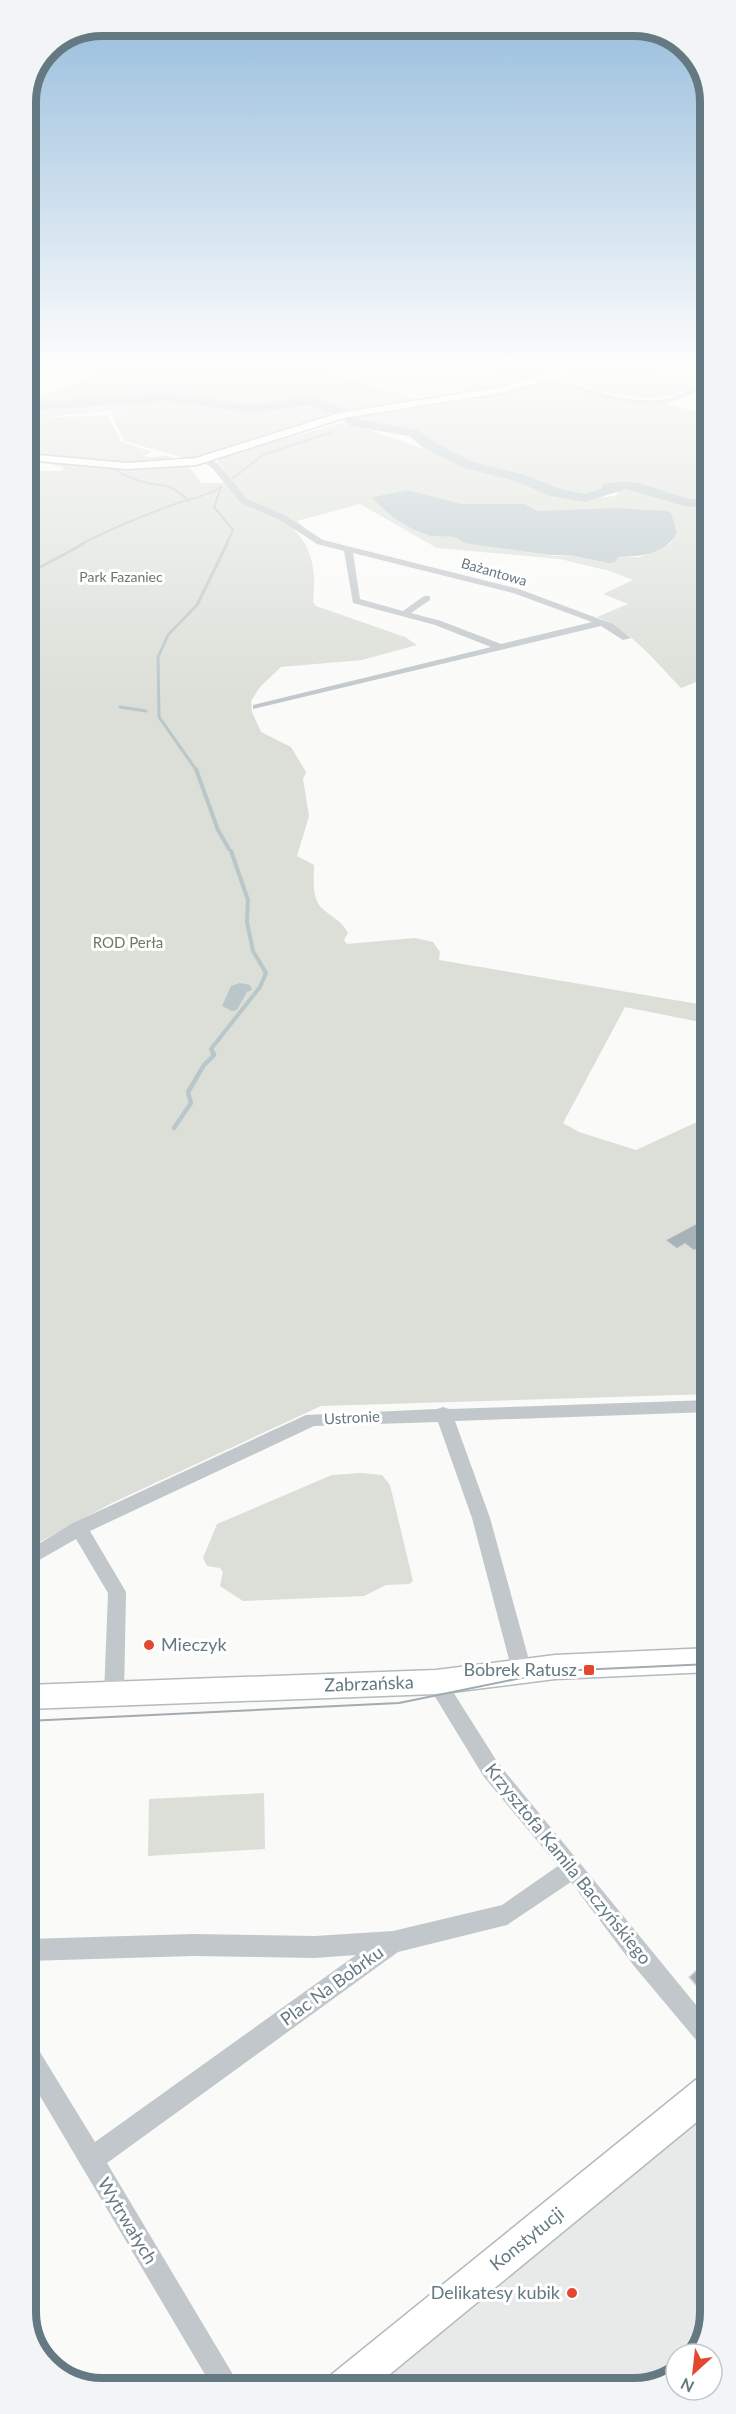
<svg xmlns="http://www.w3.org/2000/svg" width="736" height="2414" viewBox="0 0 736 2414" font-family="Lato,sans-serif">
<style>
.built{fill:#e8eae9}
.green{fill:#dbdfd7;fill-rule:evenodd}
.water{fill:#b9c7ca}
.lines{fill:none;stroke-linecap:round;stroke-linejoin:round}
.stream-far3{stroke:#b9c7ca;stroke-width:2}
.stream-far2{stroke:#b9c7ca;stroke-width:3}
.stream-far1{stroke:#b9c7ca;stroke-width:4}
.stream{stroke:#b9c7ca;stroke-width:4.5}
.river{fill:#b9c7ca;fill-rule:evenodd}
.building{fill:#a8b3b7;stroke:#dcdcda;stroke-width:1.5}
.secondary-casing{stroke:#b3bbbe;stroke-width:3}
.street{fill:#c1c7ca;fill-rule:evenodd}
.secondary{fill:#fff;fill-rule:evenodd}
.tram{stroke:#a2abaf;stroke-width:2}
.poi-dot{fill:#e24830;stroke:#fff;stroke-width:2}
.labels{text-anchor:middle;stroke-width:6;stroke-linejoin:round;paint-order:stroke}
.far-street-label{font-size:14px;fill:#657982;stroke:#fff}
.far-park-label{font-size:14px;fill:#6a7a64;stroke:#fff}
.park-label{font-size:15px;fill:#6a7a64;stroke:#fff}
.street-label{font-size:15px;fill:#657982;stroke:#fff}
.near-poi-label{font-size:18px;fill:#657982;stroke:#fff;text-anchor:end}
.near-street-label{font-size:18px;fill:#657982;stroke:#fff}
.rim{fill:none;stroke:#657982;stroke-width:8}
</style>
<rect width="100%" height="100%" fill="#fafaf8"/>
<g class="built">
<polygon points="318,365 497,365 513,370 474,393 430,400"/>
<polygon points="619,365 651,365 704,381 691,386"/>
<polygon points="710,2090 710,2312 695,2354 676,2354 676,2371 649,2387 344,2388"/>
</g>
<g class="green">
<path d="M118,365H306L421,400L347,414L316,399L248,409L157,395L149,398H166L252,410L306,402L342,414L195,461L124,441L111,412L132,409L37,418L107,415L122,442L158,454L151,452L143,456C155,459 161,455 172,456L168,458L188,459L124,465L68,458L26,457V399C54,398 67,377 97,381L82,378Z"/>
<path d="M497,365H571C541,378 447,411 418,396L430,400L473,393L463,390L462,385L512,370Z"/>
<path d="M590,365H619L691,386C653,413 600,388 559,379Z"/>
<path d="M543,382H553L641,402L675,400L667,404L694,411L709,405V677L681,688C653,659 634,633 597,617L628,604L603,594L633,580L610,571L560,559L437,548L360,504L297,521L304,527L293,529C314,548 316,575 313,602L316,606L405,637L417,645L362,660L281,667L260,687L251,701L252,712L261,732L291,747L306,772L303,779L309,816L297,856L314,865C314,879 311,901 324,910C333,918 342,921 348,933L344,940L347,944L415,938L433,942L440,952L439,960L710,1006V1024L625,1007L563,1123L579,1132L636,1150L710,1116V1231L699,1223L685,1244L694,1251L710,1232V1394L321,1406L112,1503L27,1549L26,471H62L63,467L36,461L119,467H190L201,483H233L217,461L220,457L346,422L470,465L467,461L429,443L416,433L362,424L350,416L464,400ZM470,465C517,462 554,510 606,491L604,488L614,483H625L615,496L577,500ZM408,490L462,504H525L537,511L634,509L649,510L672,520L677,533L670,544L640,557H617L604,562L569,555L554,556L507,549L452,536L426,535L383,509L372,497Z"/>
<polygon points="361,1473 382,1475 390,1485 413,1581 409,1584 386,1585 364,1596 243,1601 220,1586 223,1572 220,1568 207,1566 203,1558 217,1524 332,1475"/>
<polygon points="264,1793 265,1849 148,1856 149,1799"/>
</g>
<g class="water">
<path d="M408,490L462,504H525L537,511L616,508L666,511L671,513L677,533C665,555 640,556 618,557L615,562L609,563L569,555H550L464,543C453,532 442,539 428,535C410,530 383,512 372,497Z"/>
<polygon points="240,983 250,985 252,990 247,992 237,1010 232,1011 222,1006 231,986"/>
</g>
<g class="lines">
<g class="stream-far3">
<polyline points="313,402 318,399"/>
<path d="M106,466C117,470 127,477 137,480C163,490 163,477 189,501"/>
<polyline points="233,478 263,455 332,432"/>
<polyline points="221,487 214,507 233,530 226,545"/>
<path d="M80,545C111,528 145,515 178,503C194,498 207,496 221,487"/>
</g>
<g class="stream-far2">
<polyline points="26,575 83,544"/>
<polyline points="120,707 146,711"/>
<polyline points="197,771 159,717 158,657 168,635 197,605 227,544"/>
</g>
<g class="stream-far1">
<polyline points="196,769 218,830 229,849"/>
<polyline points="213,1054 211,1049 260,987 266,973 253,951 247,922 248,900 231,851"/>
</g>
<polyline class="stream" points="174,1128 191,1103 188,1092 204,1065 214,1055 213,1052"/>
<path class="river" d="M167,393L253,405L308,397L348,410L360,420L418,430L434,442L474,462L525,475L560,489L585,494L601,489L603,485C634,475 656,490 685,498C693,500 701,499 709,500V508L684,506L626,489L585,502L551,496L515,481L464,468L424,448L409,436L350,426L342,417L307,405L253,413L167,401L26,411V403Z"/>
</g>
<g class="building">
<polygon points="699,1222 710,1231 710,1241 694,1251 685,1244 677,1249 665,1240"/>
<polygon points="710,1958 710,2002 689,1977"/>
</g>
<g class="lines">
<g class="secondary-casing">
<g id="secondary">
<polygon points="573,365 585,365 558,378 501,393 344,418 196,465 127,469 26,460 26,454 127,463 196,458 339,413 501,387"/>
<polygon points="710,1648 710,1672 555,1679 436,1694 27,1709 27,1685 436,1670 555,1655"/>
<polygon points="710,2074 710,2111 373,2388 326,2388 331,2375 698,2078"/>
</g>
</g>
<g class="street">
<path d="M548,377C585,386 628,406 666,399C681,396 695,386 709,381V386C695,392 681,401 665,403C626,409 583,390 546,380Z"/>
<path d="M203,458H209L218,464L247,499L286,516L323,540L519,589L613,624L631,638L623,640L601,626L253,709V705L491,647L435,625L353,603L344,551L317,544L280,520L241,503L212,468L203,462ZM353,553L513,593L592,622L501,644L441,621L411,613L430,600V596H424L403,611L360,599Z"/>
<polygon points="710,1400 710,1412 455,1421 490,1518 532,1671 529,1677 522,1679 515,1677 512,1671 472,1518 438,1422 314,1426 90,1531 126,1592 124,1695 121,1701 114,1704 107,1701 104,1695 108,1593 76,1539 27,1567 27,1551 73,1523 306,1415 437,1409 443,1407 449,1409"/>
<polygon points="436,1673 443,1676 498,1763 710,2022 710,2050 702,2047 634,1966 571,1882 507,1925 398,1952 107,2163 241,2388 213,2388 27,2074 27,2040 35,2044 95,2142 356,1955 315,1958 193,1956 27,1961 27,1939 193,1934 315,1936 393,1931 502,1905 558,1866 484,1777 426,1682 429,1676"/>
</g>
<use href="#secondary" class="secondary"/>
<polyline class="tram" points="27,1721 399,1703 555,1671 710,1664"/>
</g>
<linearGradient id="sky" x2="0" y2="1"><stop stop-color="#95bcdc"/><stop offset="0.52" stop-color="#fdfdfc"/><stop offset="1" stop-color="#fdfdfc" stop-opacity="0"/></linearGradient>
<rect width="736" height="702" fill="url(#sky)"/>
<g class="poi-dot">
<circle cx="149" cy="1645" r="6"/>
<rect x="583" y="1664" width="12" height="12" rx="3"/>
<circle cx="572" cy="2293" r="6"/>
</g>
<g class="labels">
<g class="far-street-label">
<text transform="translate(494 572) rotate(16)" y="5">Bażantowa</text>
</g>
<g class="far-park-label">
<text x="121" y="582">Park Fazaniec</text>
</g>
<g class="park-label">
<text x="128" y="948">ROD Perła</text>
</g>
<g class="street-label">
<text transform="translate(352 1418) rotate(-3)" y="5">Ustronie</text>
</g>
<g class="near-poi-label">
<text x="161" y="1651" text-anchor="start">Mieczyk</text>
<text x="577" y="1676">Bobrek Ratusz</text>
<text x="560" y="2299">Delikatesy kubik</text>
</g>
<g class="near-street-label">
<text transform="translate(369 1684) rotate(-2)" y="6">Zabrzańska</text>
<text transform="translate(568 1864) rotate(51)" y="6">Krzysztofa Kamila Baczyńskiego</text>
<text transform="translate(332 1986) rotate(-36)" y="6">Plac Na Bobrku</text>
<text transform="translate(127 2221) rotate(59)" y="6">Wytrwałych</text>
<text transform="translate(527 2239) rotate(-39)" y="6">Konstytucji</text>
</g>
</g>
<path d="M0 0H736V2414H0ZM102 36H634A66 66 0 0 1 700 102V2312A66 66 0 0 1 634 2378H102A66 66 0 0 1 36 2312V102A66 66 0 0 1 102 36Z" fill="#f3f4f5" fill-rule="evenodd"/>
<path class="rim" d="M102 36H634A66 66 0 0 1 700 102V2312A66 66 0 0 1 634 2378H102A66 66 0 0 1 36 2312V102A66 66 0 0 1 102 36Z"/>
<g transform="translate(694 2372) rotate(207)"><circle r="28" fill="#ffffff" stroke="#c1c9cd" stroke-width="1.5"/>
<path d="M0-4.5L10 22L0 15L-10 22Z" fill="#e24830"/>
<text y="-9" font-size="16" font-weight="bold" text-anchor="middle" fill="#657982">N</text>
</g>
</svg>
